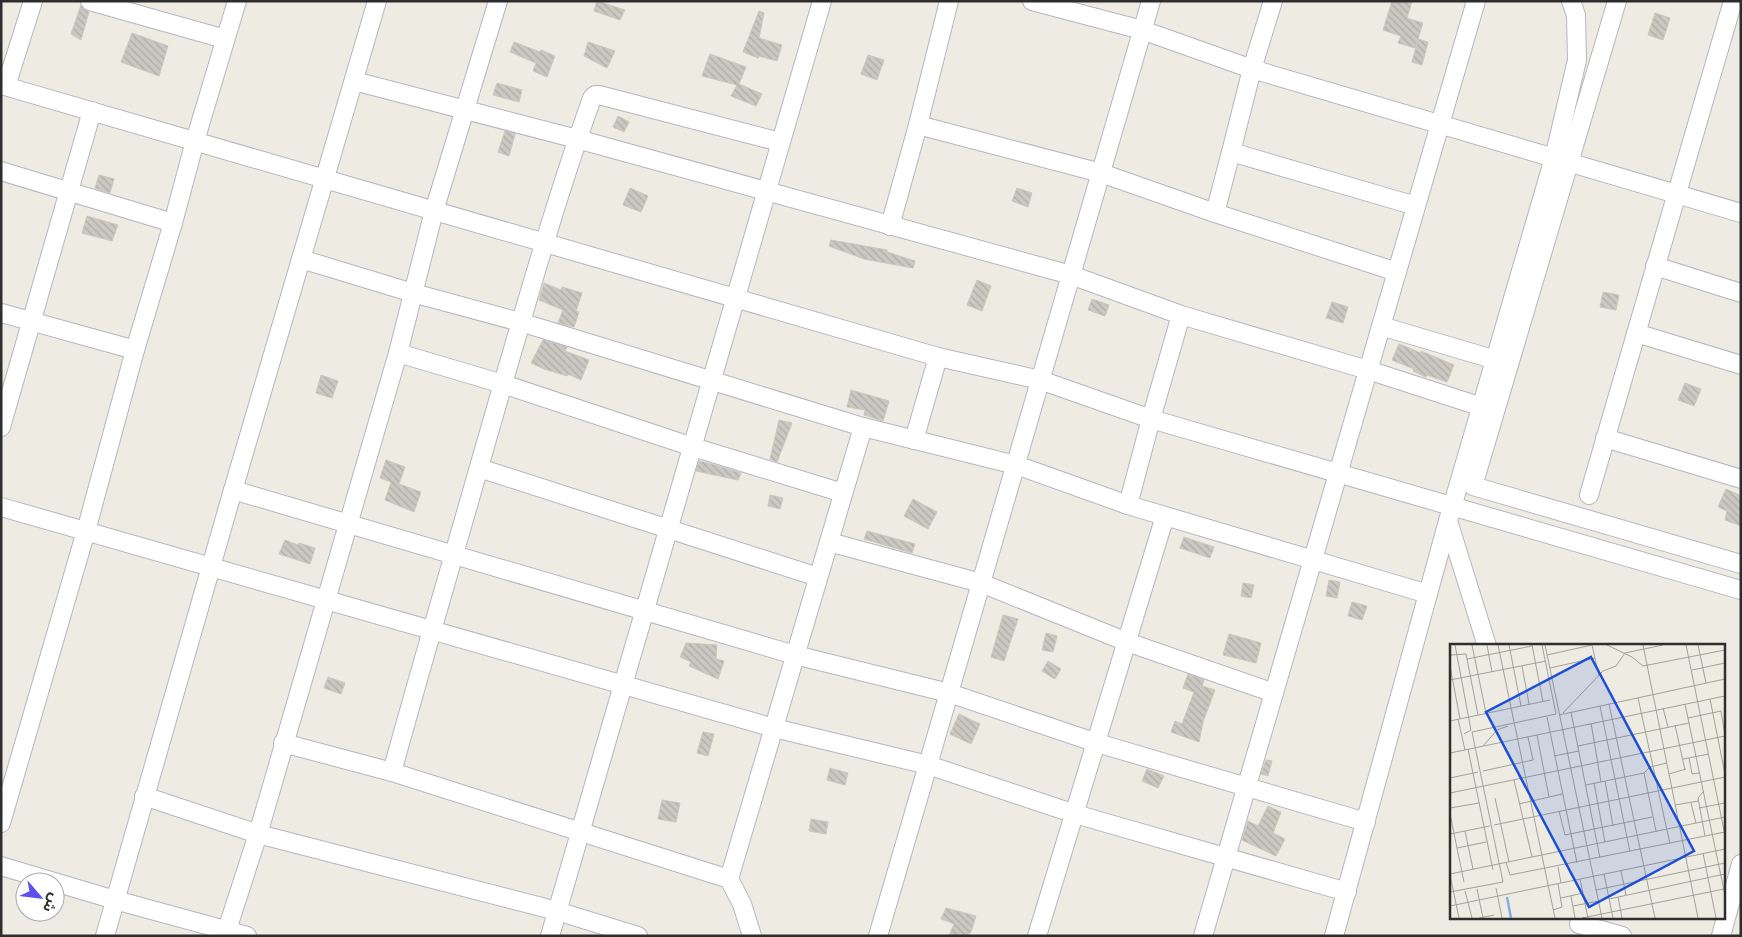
<svg xmlns="http://www.w3.org/2000/svg" width="1742" height="937" viewBox="0 0 1742 937" font-family="'Varela Round','Noto Sans Arabic',sans-serif">
<style>
.building{fill:url(#building-back-hatch);stroke:#c9c8bb}
.lines{fill:none;stroke-linecap:round;stroke-linejoin:round}
.minor-casing{stroke:#b6b5c0;stroke-width:20}
.minor{stroke:#fff;stroke-width:18}
.inset-river{fill:none;stroke:#7fb0e6;stroke-width:2.5}
.inset-road{fill:none;stroke:#a1a09a;stroke-width:1}
.view{fill:#1d4ed8;fill-opacity:0.15;stroke:#1d4ed8;stroke-width:2.5}
.inset-edge{fill:none;stroke:#2e2e2e;stroke-width:2.5}
</style>
<defs>
<pattern id="building-back-hatch" width="6" height="6" patternUnits="userSpaceOnUse" patternTransform="scale(1.25)"><rect width="6" height="6" fill="#cac8c1"/><path d="M-1 5l2 2M0 0l6 6M5-1l2 2" fill="none" stroke="#aeaca6"/></pattern>
</defs>
<rect width="100%" height="100%" fill="#eeece2"/>
<g class="building">
<polygon points="597,1 625,10 620,20 594,11"/>
<polygon points="1392,1 1412,1 1407,18 1423,23 1415,48 1398,43 1401,36 1383,30"/>
<polygon points="81,5 83,9 89,12 81,40 71,34"/>
<polygon points="759,11 764,13 759,38 782,45 777,61 759,56 758,58 743,52"/>
<polygon points="1655,13 1670,18 1663,40 1648,35"/>
<polygon points="132,33 168,46 159,76 121,62"/>
<polygon points="1418,39 1428,42 1422,65 1412,62"/>
<polygon points="514,42 540,52 541,50 555,56 547,77 533,71 536,63 510,52"/>
<polygon points="588,42 615,51 607,68 584,56"/>
<polygon points="710,54 746,67 739,84 762,94 756,106 731,96 737,85 702,76"/>
<polygon points="868,55 884,60 877,80 861,74"/>
<polygon points="497,83 522,90 519,102 493,95"/>
<polygon points="618,116 629,122 624,132 613,127"/>
<polygon points="505,131 515,134 509,156 498,152"/>
<polygon points="99,175 114,179 110,193 95,188"/>
<polygon points="630,188 648,196 641,212 623,205"/>
<polygon points="1017,188 1032,193 1028,207 1012,201"/>
<polygon points="87,216 118,225 112,241 82,233"/>
<polygon points="831,240 887,250 887,252 915,261 913,268 864,259 829,246"/>
<polygon points="977,280 991,286 982,311 967,305"/>
<polygon points="544,283 561,290 562,287 582,293 576,311 579,312 574,327 558,323 563,310 539,300"/>
<polygon points="1603,292 1619,295 1616,310 1600,307"/>
<polygon points="1092,299 1109,305 1105,316 1088,310"/>
<polygon points="1332,302 1348,307 1343,323 1326,318"/>
<polygon points="543,340 567,347 565,351 589,360 581,380 568,374 567,376 544,369 531,363"/>
<polygon points="1399,344 1421,353 1421,351 1454,365 1447,382 1427,375 1426,377 1413,371 1414,369 1392,360"/>
<polygon points="321,375 338,381 332,398 316,393"/>
<polygon points="1685,383 1701,389 1694,406 1678,400"/>
<polygon points="851,390 889,401 883,421 864,415 865,410 847,407"/>
<polygon points="779,420 792,423 777,462 770,459"/>
<polygon points="386,460 405,467 399,484 421,492 414,512 385,500 391,482 380,478"/>
<polygon points="699,461 708,463 741,473 738,480 696,471"/>
<polygon points="1726,489 1741,496 1741,526 1725,520 1727,511 1718,507"/>
<polygon points="770,495 783,498 780,509 768,506"/>
<polygon points="913,499 937,512 928,529 904,516"/>
<polygon points="867,531 915,544 912,553 864,539"/>
<polygon points="1184,537 1214,547 1210,558 1180,548"/>
<polygon points="285,540 298,545 299,543 315,548 310,564 279,554"/>
<polygon points="1329,580 1340,582 1337,598 1326,596"/>
<polygon points="1243,583 1254,585 1251,598 1241,596"/>
<polygon points="1352,602 1367,606 1362,620 1348,616"/>
<polygon points="1003,615 1018,619 1004,661 991,657"/>
<polygon points="1046,633 1057,636 1053,652 1042,650"/>
<polygon points="1229,634 1261,643 1256,663 1223,655"/>
<polygon points="686,643 717,645 716,659 724,661 718,679 689,666 691,662 680,657"/>
<polygon points="1048,661 1061,669 1055,679 1042,671"/>
<polygon points="1188,674 1204,680 1202,686 1215,690 1203,722 1199,742 1171,732 1175,721 1182,724 1194,692 1183,688"/>
<polygon points="328,677 345,683 341,694 324,688"/>
<polygon points="959,714 980,724 971,744 950,734"/>
<polygon points="703,732 714,734 708,756 697,753"/>
<polygon points="1266,760 1272,761 1268,776 1261,774"/>
<polygon points="830,768 848,773 845,785 827,780"/>
<polygon points="1147,769 1164,776 1158,788 1142,781"/>
<polygon points="662,800 680,803 676,822 658,819"/>
<polygon points="1268,806 1281,812 1273,833 1285,839 1276,856 1242,840 1248,821 1258,826"/>
<polygon points="811,819 828,822 826,834 809,831"/>
<polygon points="946,908 976,916 971,932 970,932 968,936 949,936 954,924 941,919"/>
</g>
<g class="lines">
<g class="minor-casing">
<g id="minor">
<polyline points="90,1 225,39"/>
<polyline points="1032,1 1142,30 1252,69 1741,213"/>
<polyline points="1273,1 1252,69 1231,152 1416,206"/>
<polyline points="1617,1 1473,486 1741,564"/>
<polyline points="354,81 577,139 1071,275 1181,315 1368,370 1482,407"/>
<polyline points="1,85 938,357 1040,380 1151,419 1741,590"/>
<polyline points="6,86 33,1"/>
<polyline points="918,125 1101,173 1215,213 1397,272"/>
<polyline points="1,171 173,223"/>
<polyline points="1215,213 1231,152"/>
<polyline points="890,226 918,125 949,1"/>
<polyline points="301,259 413,293 520,322 863,427 1016,465 1128,505 1428,594"/>
<polyline points="1655,266 1741,293"/>
<polyline points="1,313 135,350"/>
<polyline points="1381,326 1496,360"/>
<polyline points="1636,333 1741,365"/>
<polyline points="398,353 503,384 693,447 843,493"/>
<polyline points="1,427 92,111"/>
<polyline points="1605,438 1741,479"/>
<polyline points="914,440 938,357"/>
<polyline points="479,468 818,577"/>
<polyline points="233,490 795,655 949,693 1097,743 1366,822"/>
<polyline points="1589,495 1733,1"/>
<polyline points="1128,505 1151,419 1181,315"/>
<polyline points="1,507 774,728 928,765 1075,814 1347,892"/>
<polyline points="1448,521 1487,646"/>
<polyline points="829,542 981,583 1127,642 1274,693"/>
<polyline points="283,743 392,772 729,879 742,904 752,936"/>
<path d="M392,772C420,670 450,569 479,467C515,343 549,219 592,98L595,95H599L780,142"/>
<polyline points="144,796 258,834 557,911 638,936"/>
<polyline points="1,823 86,531 135,350 173,223 195,141 237,1"/>
<polyline points="1,866 115,900 247,936"/>
<polyline points="729,879 863,427"/>
<polyline points="1579,924 1622,936"/>
<polyline points="105,936 233,490 377,1"/>
<polyline points="225,936 258,834 398,353 434,211 498,1"/>
<polyline points="550,936 822,1"/>
<polyline points="878,936 1151,1"/>
<polyline points="1037,936 1165,516"/>
<polyline points="1203,936 1476,1"/>
<polyline points="1334,936 1448,521 1554,158 1577,60 1576,15 1571,1"/>
<polyline points="1721,936 1741,864"/>
</g>
</g>
<use href="#minor" class="minor"/>
</g>
<g transform="translate(1450 644)">
<rect width="275" height="275" fill="#eeece2"/>
<path class="inset-river" d="M57,253L61,274"/>
<path class="inset-road" d="M5,1L21,86L14,90M22,1L36,69M37,1L42,28M48,1L105,274M59,1L71,62M82,1L93,58M95,1L152,274M142,1L149,32M157,1L182,13L193,22L275,6M193,1L248,274M236,1L275,191M248,1L256,39M0,11L16,10L28,71M97,11L142,1M17,15L82,2M0,22L10,75M72,22L79,60M100,24L145,14M242,26L275,19M0,36L96,17M188,54L220,200M260,55L275,130M159,60L205,274M235,60L275,251M150,62L180,208M213,64L218,83M121,68L150,214M113,69L153,27L166,22L175,9L213,1M109,71L275,35M97,73L127,219M238,74L271,67L275,91M8,75L15,106M0,77L100,56M141,79L151,138M225,81L235,126M87,91L99,153M33,102L47,86L58,82M128,102L239,79M18,105L43,226M0,109L275,52M104,112L129,107M239,114L242,130L249,129M233,115L259,110M33,127L83,116L78,93M194,129L206,187M219,130L236,125M0,134L28,128M64,136L82,213M155,137L163,182M144,139L155,198M136,141L194,129L200,123L217,119M254,147L248,154L255,192M0,149L275,92M45,154L59,218M241,159L246,179M69,160L112,150M225,161L248,157M0,164L29,159M249,164L275,159M109,167L115,191L202,173M0,170L14,238M44,181L275,133M15,187L23,225M0,190L40,182M7,204L36,198M253,209L266,274M56,218L60,231L275,188M108,223L111,239M171,227L176,251M0,230L275,173M154,230L163,274M0,231L9,274M130,235L138,274M46,244L52,274M27,245L33,274M146,246L275,219M15,247L22,274M0,248L53,238L22,88L106,70L92,1M121,252L125,274M168,253L172,274M111,254L133,249M159,255L275,230M0,262L275,205M123,262L149,257M103,266L112,263L108,240M29,274L44,271M132,274L274,245"/>
<path class="view" d="M141,13L244,207L139,263L36,68Z"/>
<rect width="275" height="275" class="inset-edge"/>
</g>
<rect width="1742" height="937" fill="none" stroke="#2e2e2e" stroke-width="5"/>
<g transform="translate(40 897) rotate(118)"><circle r="24" fill="#ffffff" stroke="#ababab"/>
<path d="M0-4L9 19L0 12L-9 19Z" fill="#5c51ec"/>
<text y="-8" font-size="14" font-weight="bold" text-anchor="middle" fill="#2e2e2e">ش</text>
</g>
</svg>
